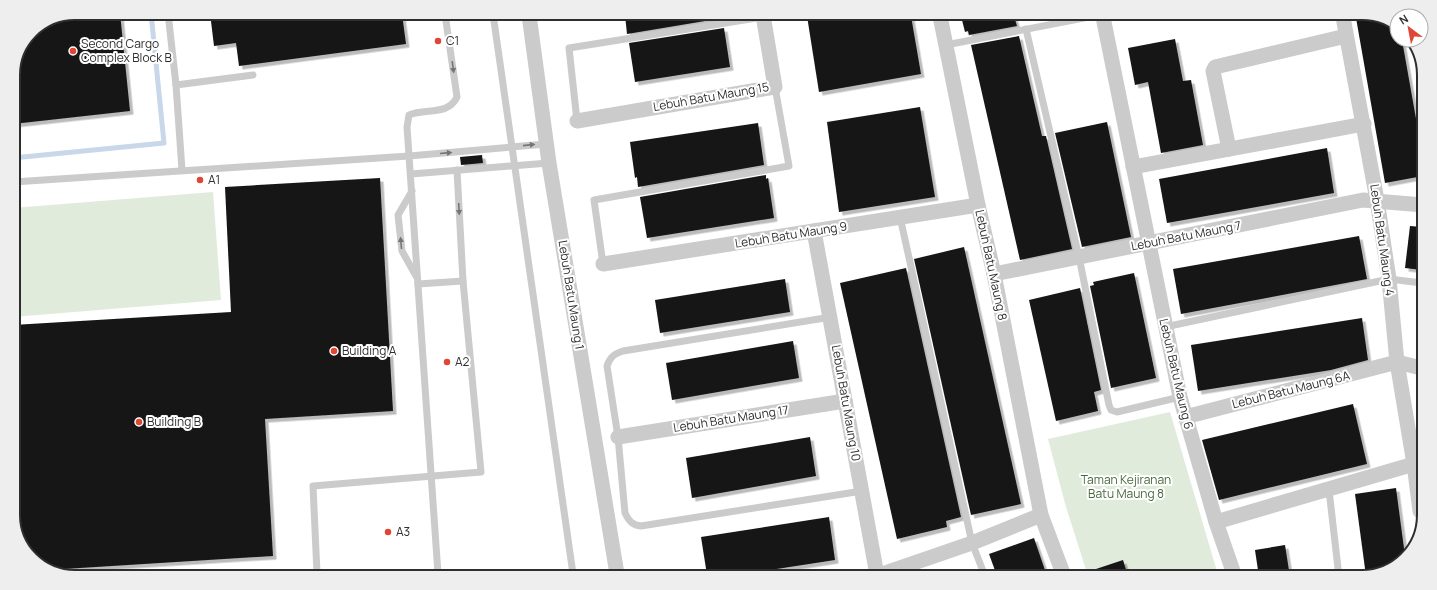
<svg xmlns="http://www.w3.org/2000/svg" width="1437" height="590" viewBox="0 0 1437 590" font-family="Manrope,sans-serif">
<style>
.green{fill:#e1ebdc}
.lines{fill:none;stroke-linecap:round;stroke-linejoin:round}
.stream{stroke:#c9d7ea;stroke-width:5}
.building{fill:#151515;filter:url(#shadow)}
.lane{stroke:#cbcbcb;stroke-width:7}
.street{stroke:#cbcbcb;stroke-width:15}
.oneway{fill:#757575}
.poi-dot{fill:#de4736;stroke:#fff;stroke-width:1.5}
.labels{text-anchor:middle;stroke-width:4;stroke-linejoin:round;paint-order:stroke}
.poi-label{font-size:12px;fill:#2e2e2e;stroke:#fff;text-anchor:start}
.street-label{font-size:12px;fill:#2e2e2e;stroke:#fff}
.park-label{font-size:12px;fill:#49683d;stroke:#fff}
.rim{fill:none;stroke:#2e2e2e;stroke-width:2}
</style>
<defs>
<filter id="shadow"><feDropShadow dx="3.5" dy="3.5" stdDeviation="0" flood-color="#0004"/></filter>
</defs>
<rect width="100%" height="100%" fill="#fff"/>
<g class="green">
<polygon points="213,192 221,300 13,317 13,208"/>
<polygon points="1170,412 1216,568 1222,576 1088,576 1066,507 1048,439"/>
</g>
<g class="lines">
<polyline class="stream" points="13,158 164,143 151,13"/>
</g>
<g class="building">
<polygon points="75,13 120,13 130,111 13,124 13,71 31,31"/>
<polygon points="210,13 402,14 406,44 239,66 236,43 214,46"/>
<polygon points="625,15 722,15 723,18 627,34"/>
<polygon points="807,16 911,16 921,74 819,92"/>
<polygon points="961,16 1014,16 1017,26 969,35 968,31 965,32"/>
<polygon points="1356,18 1386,18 1397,27 1397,40 1402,40 1423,158 1423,176 1385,183"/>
<polygon points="724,28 730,67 635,82 629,43"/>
<polygon points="1019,36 1042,136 1046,136 1072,249 1020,260 971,45"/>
<polygon points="1175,39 1183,81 1191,80 1203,145 1161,153 1148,82 1135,85 1128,48"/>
<polygon points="920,107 935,197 839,212 827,122"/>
<polygon points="1107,122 1131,237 1082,247 1055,133"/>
<polygon points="758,123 764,165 638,187 637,177 635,178 630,142"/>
<polygon points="1327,148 1334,193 1167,223 1159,179"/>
<polygon points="482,155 483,163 461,165 460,157"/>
<polygon points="766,175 766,179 768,178 774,218 647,238 640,197"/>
<polygon points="380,178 393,411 265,419 273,556 48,570 26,553 13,519 13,325 231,312 225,187"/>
<polygon points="1410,226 1422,227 1422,270 1405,268"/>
<polygon points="1359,236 1367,279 1181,314 1173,269"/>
<polygon points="964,247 1021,504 971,515 914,259"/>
<polygon points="906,268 961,517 946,521 947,527 897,539 840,283"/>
<polygon points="1134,273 1156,378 1111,388 1090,286 1094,285 1093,282"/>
<polygon points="785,279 790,312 660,333 655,300"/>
<polygon points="1080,288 1101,390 1094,392 1098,411 1056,421 1029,300"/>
<polygon points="1362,318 1368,360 1331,370 1198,391 1191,345"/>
<polygon points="793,341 799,378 672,400 666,363"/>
<polygon points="1353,404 1367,464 1219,500 1202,440"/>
<polygon points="810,437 816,476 692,498 686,458"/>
<polygon points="1396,488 1405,556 1397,566 1366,576 1355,494"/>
<polygon points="829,517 835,560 737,575 707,575 701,537"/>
<polygon points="1034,538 1047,576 997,576 989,554"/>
<polygon points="1285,545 1290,577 1259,577 1255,550"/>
<polygon points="1123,560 1128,576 1081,576 1081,574"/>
</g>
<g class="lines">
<g class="lane">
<polyline points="168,13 176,85 182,170"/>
<polyline points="493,14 573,574"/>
<polyline points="1026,29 1079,257 1109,405 1111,410 1117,412 1180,397"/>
<polyline points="946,45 1089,17"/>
<polyline points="176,85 253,75"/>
<polyline points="577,121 569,48 763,17"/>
<polyline points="411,174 549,163"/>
<polyline points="13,182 409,156 546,144"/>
<polyline points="412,191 398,215 402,251 416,276"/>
<polyline points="900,217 972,543 985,576"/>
<polyline points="603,264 594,200 789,166 775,87"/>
<polyline points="418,284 463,281"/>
<path d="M831,317L623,351C614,354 610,357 607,366L618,437L625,513C629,521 632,525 641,526L862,491"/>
<polyline points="1165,327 1389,279 1422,283"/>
<polyline points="1329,490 1339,577"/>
<polyline points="317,573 313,486 481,472 463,281 457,170"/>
<path d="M438,574L407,127L409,115C426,108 448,116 457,97L445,14"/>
</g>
<g class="street">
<polyline points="529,15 549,163 617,574"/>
<polyline points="940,16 978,205 994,274 1041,515 1064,576"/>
<polyline points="1103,17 1180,397 1216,522 1235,577"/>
<polyline points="1343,17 1377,200 1389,279 1397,362 1414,464 1420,511"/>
<polyline points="577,121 775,87 763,15"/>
<polyline points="1229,149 1213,71 1215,67 1346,36"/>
<polyline points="1133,167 1364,124"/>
<polyline points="814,231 877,575"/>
<polyline points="603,264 978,205"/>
<polyline points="994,274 1363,200 1423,205"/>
<polyline points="1185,417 1397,362 1421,368"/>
<polyline points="618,437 845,401"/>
<polyline points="1216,522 1414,464"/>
<polyline points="879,575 972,543 1041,515"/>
</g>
</g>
<defs><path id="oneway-solid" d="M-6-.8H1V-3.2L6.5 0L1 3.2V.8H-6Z"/></defs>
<g class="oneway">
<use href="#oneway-solid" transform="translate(453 67) rotate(82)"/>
<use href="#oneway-solid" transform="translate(529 145) rotate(-6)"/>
<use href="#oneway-solid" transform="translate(446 153) rotate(-5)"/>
<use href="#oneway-solid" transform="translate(459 209) rotate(87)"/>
<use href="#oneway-solid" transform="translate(401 243) rotate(-95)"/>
</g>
<g class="poi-dot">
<circle cx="438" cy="41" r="4"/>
<circle cx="73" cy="51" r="4"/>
<circle cx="200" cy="180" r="4"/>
<circle cx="334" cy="351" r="4"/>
<circle cx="447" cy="362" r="4"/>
<circle cx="139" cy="422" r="4"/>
<circle cx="388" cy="532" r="4"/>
</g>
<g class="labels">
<g class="poi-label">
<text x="446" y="45">C1</text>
<text x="81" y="48">Second Cargo<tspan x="81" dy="14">Complex Block B</tspan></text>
<text x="208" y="184">A1</text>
<text x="342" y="355">Building A</text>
<text x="455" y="366">A2</text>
<text x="147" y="426">Building B</text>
<text x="396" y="536">A3</text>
</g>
<g class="street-label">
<text transform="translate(711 97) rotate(-10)" y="4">Lebuh Batu Maung 15</text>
<text transform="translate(791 235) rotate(-9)" y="4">Lebuh Batu Maung 9</text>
<text transform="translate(1186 236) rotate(-11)" y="4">Lebuh Batu Maung 7</text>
<text transform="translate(1382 240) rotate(82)" y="4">Lebuh Batu Maung 4</text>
<text transform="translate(991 265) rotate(78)" y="4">Lebuh Batu Maung 8</text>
<text transform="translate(571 295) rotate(81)" y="4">Lebuh Batu Maung 1</text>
<text transform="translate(1176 374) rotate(77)" y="4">Lebuh Batu Maung 6</text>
<text transform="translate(1291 390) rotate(-14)" y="4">Lebuh Batu Maung 6A</text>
<text transform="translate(846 403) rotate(80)" y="4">Lebuh Batu Maung 10</text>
<text transform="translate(731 419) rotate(-9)" y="4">Lebuh Batu Maung 17</text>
</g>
<g class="park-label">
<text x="1126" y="484">Taman Kejiranan<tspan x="1126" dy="14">Batu Maung 8</tspan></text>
</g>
</g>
<path d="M0 0H1437V590H0ZM75 20H1362A55 55 0 0 1 1417 75V515A55 55 0 0 1 1362 570H75A55 55 0 0 1 20 515V75A55 55 0 0 1 75 20Z" fill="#eee" fill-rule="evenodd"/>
<path class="rim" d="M75 20H1362A55 55 0 0 1 1417 75V515A55 55 0 0 1 1362 570H75A55 55 0 0 1 20 515V75A55 55 0 0 1 75 20Z"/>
<g transform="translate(1409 28) rotate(328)"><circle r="19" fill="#ffffff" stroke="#ababab"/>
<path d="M0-3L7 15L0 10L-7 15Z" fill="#de4736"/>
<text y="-6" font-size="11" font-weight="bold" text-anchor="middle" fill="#2e2e2e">N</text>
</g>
</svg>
